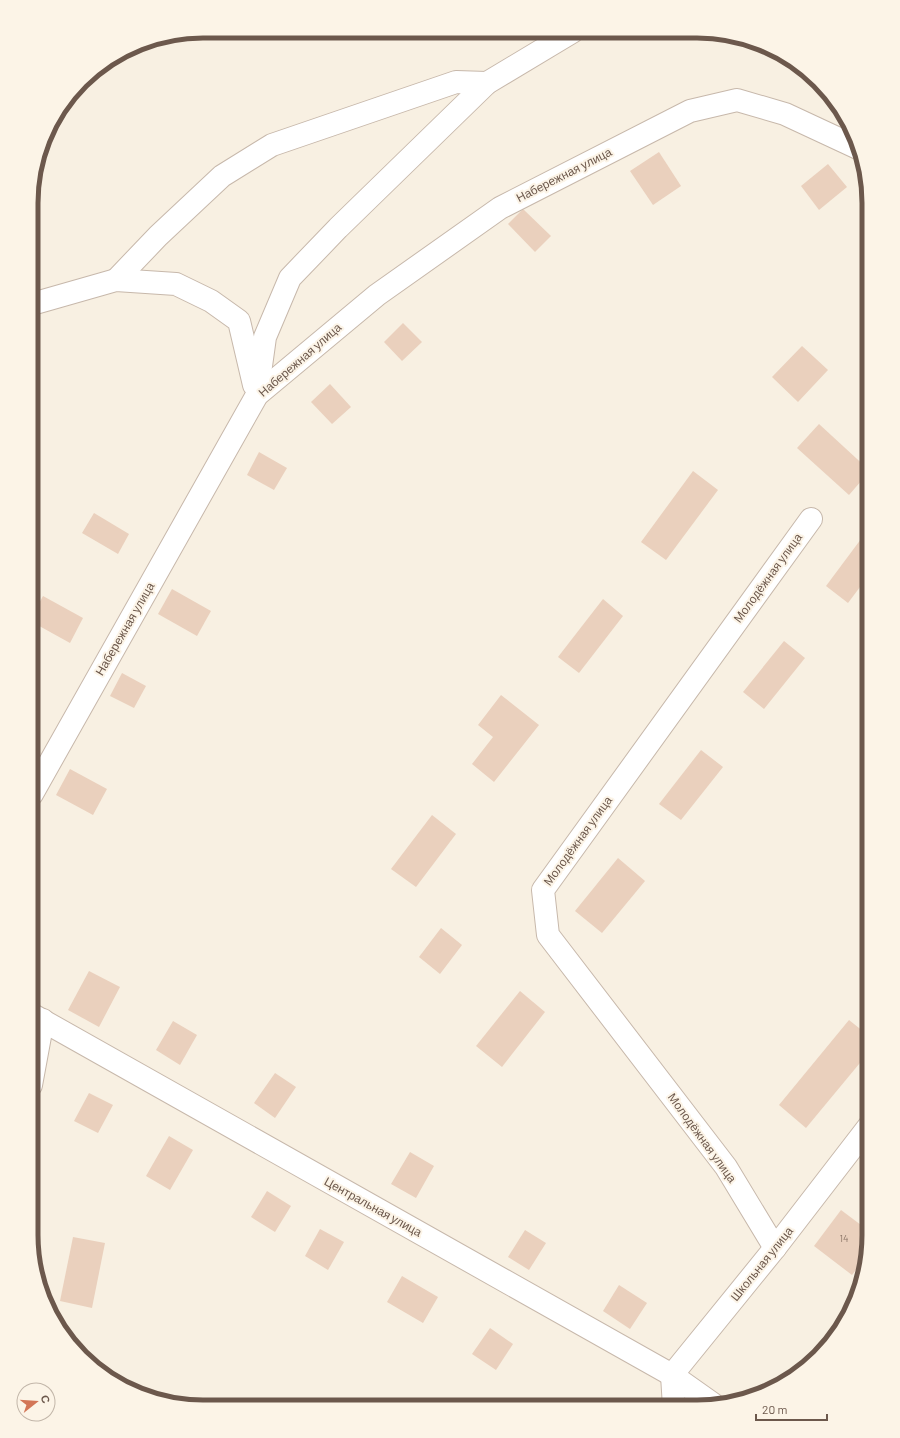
<svg xmlns="http://www.w3.org/2000/svg" width="900" height="1438" viewBox="0 0 900 1438" font-family="Barlow,sans-serif">
<style>
.building{fill:#ead0bd}
.lines{fill:none;stroke-linecap:round;stroke-linejoin:round}
.street-casing{stroke:#c7b8ab;stroke-width:24}
.street{stroke:#fff;stroke-width:22}
.labels{text-anchor:middle;stroke-width:4;stroke-linejoin:round;paint-order:stroke}
.number-label{font-size:10px;fill:#8c7668}
.street-label{font-size:12px;fill:#6c584c;stroke:#fcf4e7}
.rim{fill:none;stroke:#6c584c;stroke-width:5}
</style>
<rect width="100%" height="100%" fill="#f8f0e2"/>
<g class="building">
<polygon points="659,152 681,186 653,205 630,171"/>
<polygon points="828,164 847,187 819,210 801,186"/>
<polygon points="523,209 551,236 535,252 508,224"/>
<polygon points="403,323 422,342 402,361 384,342"/>
<polygon points="802,346 828,370 798,402 772,377"/>
<polygon points="330,384 351,407 332,424 311,402"/>
<polygon points="819,424 869,470 869,472 849,495 797,448"/>
<polygon points="259,452 287,468 274,490 247,475"/>
<polygon points="693,471 718,490 666,560 641,542"/>
<polygon points="94,513 129,534 118,554 82,533"/>
<polygon points="867,531 869,532 869,575 848,603 826,586"/>
<polygon points="172,589 211,611 197,636 158,614"/>
<polygon points="43,596 83,618 70,643 32,622 32,616"/>
<polygon points="603,599 623,616 579,673 558,657"/>
<polygon points="784,641 805,658 764,709 743,692"/>
<polygon points="122,673 146,686 134,708 110,696"/>
<polygon points="32,693 39,697 32,710"/>
<polygon points="501,695 539,725 494,782 472,764 493,737 478,725"/>
<polygon points="701,750 723,767 681,820 659,804"/>
<polygon points="70,769 107,789 93,815 56,795"/>
<polygon points="432,815 456,834 416,887 391,869"/>
<polygon points="618,858 645,881 602,933 575,911"/>
<polygon points="441,928 462,945 440,974 419,957"/>
<polygon points="89,971 120,987 99,1027 68,1010"/>
<polygon points="520,991 545,1012 502,1067 476,1046"/>
<polygon points="849,1020 869,1036 869,1052 806,1128 779,1105"/>
<polygon points="173,1021 197,1035 180,1065 156,1050"/>
<polygon points="275,1073 296,1087 275,1118 254,1103"/>
<polygon points="89,1093 113,1105 98,1133 74,1121"/>
<polygon points="169,1136 193,1150 170,1190 146,1176"/>
<polygon points="410,1152 434,1166 416,1198 391,1184"/>
<polygon points="267,1191 291,1206 275,1232 251,1217"/>
<polygon points="841,1210 869,1231 869,1247 866,1257 852,1275 814,1246"/>
<polygon points="320,1229 344,1242 328,1270 305,1256"/>
<polygon points="525,1230 546,1243 529,1270 508,1257"/>
<polygon points="73,1237 105,1243 92,1308 60,1301"/>
<polygon points="402,1276 438,1297 423,1323 387,1302"/>
<polygon points="619,1285 647,1303 630,1329 603,1311"/>
<polygon points="490,1328 513,1344 496,1370 472,1354"/>
<polygon points="805,1362 808,1365 802,1372 794,1376"/>
</g>
<g class="lines">
<g class="street-casing">
<g id="street">
<polyline points="116,280 158,236 222,176 272,145 456,82 487,83"/>
<polyline points="32,304 116,280 176,284 211,301 239,321 254,385"/>
<polyline points="257,395 265,337 290,278 338,228 487,83 572,32"/>
<polyline points="32,794 257,395 377,295 500,208 690,111 737,100 785,114 858,148"/>
<polyline points="31,1014 672,1375 713,1404"/>
<polyline points="31,1085 43,1020"/>
<polyline points="775,1248 726,1167 548,935 543,890 811,519"/>
<polyline points="674,1407 672,1375 775,1248 869,1126"/>
</g>
</g>
<use href="#street" class="street"/>
</g>
<g class="labels">
<g class="number-label">
<text x="844" y="1242">14</text>
</g>
<g class="street-label">
<text transform="translate(564 175) rotate(-27)" y="4">Набережная улица</text>
<text transform="translate(300 360) rotate(-41)" y="4">Набережная улица</text>
<text transform="translate(768 578) rotate(-54)" y="4">Молодёжная улица</text>
<text transform="translate(125 629) rotate(-60)" y="4">Набережная улица</text>
<text transform="translate(578 841) rotate(-54)" y="4">Молодёжная улица</text>
<text transform="translate(702 1138) rotate(54)" y="4">Молодёжная улица</text>
<text transform="translate(373 1207) rotate(29)" y="4">Центральная улица</text>
<text transform="translate(762 1264) rotate(-51)" y="4">Школьная улица</text>
</g>
</g>
<path d="M0 0H900V1438H0ZM203 38H697A165 165 0 0 1 862 203V1235A165 165 0 0 1 697 1400H203A165 165 0 0 1 38 1235V203A165 165 0 0 1 203 38Z" fill="#fcf4e7" fill-rule="evenodd"/>
<path class="rim" d="M203 38H697A165 165 0 0 1 862 203V1235A165 165 0 0 1 697 1400H203A165 165 0 0 1 38 1235V203A165 165 0 0 1 203 38Z"/>
<g transform="translate(36 1402) rotate(73)"><circle r="19" fill="#fcf4e7" stroke="#c2b6a9"/>
<path d="M0-3L7 15L0 10L-7 15Z" fill="#d37657"/>
<text y="-6" font-size="11" font-weight="bold" text-anchor="middle" fill="#6c584c">С</text>
</g>
<path d="M756 1414v6h71v-6" fill="none" stroke="#6c584c" stroke-width="2"/>
<text x="762" y="1414" font-size="12" fill="#6c584c" stroke="#fcf4e7" stroke-width="3" paint-order="stroke">20 m</text>
</svg>
